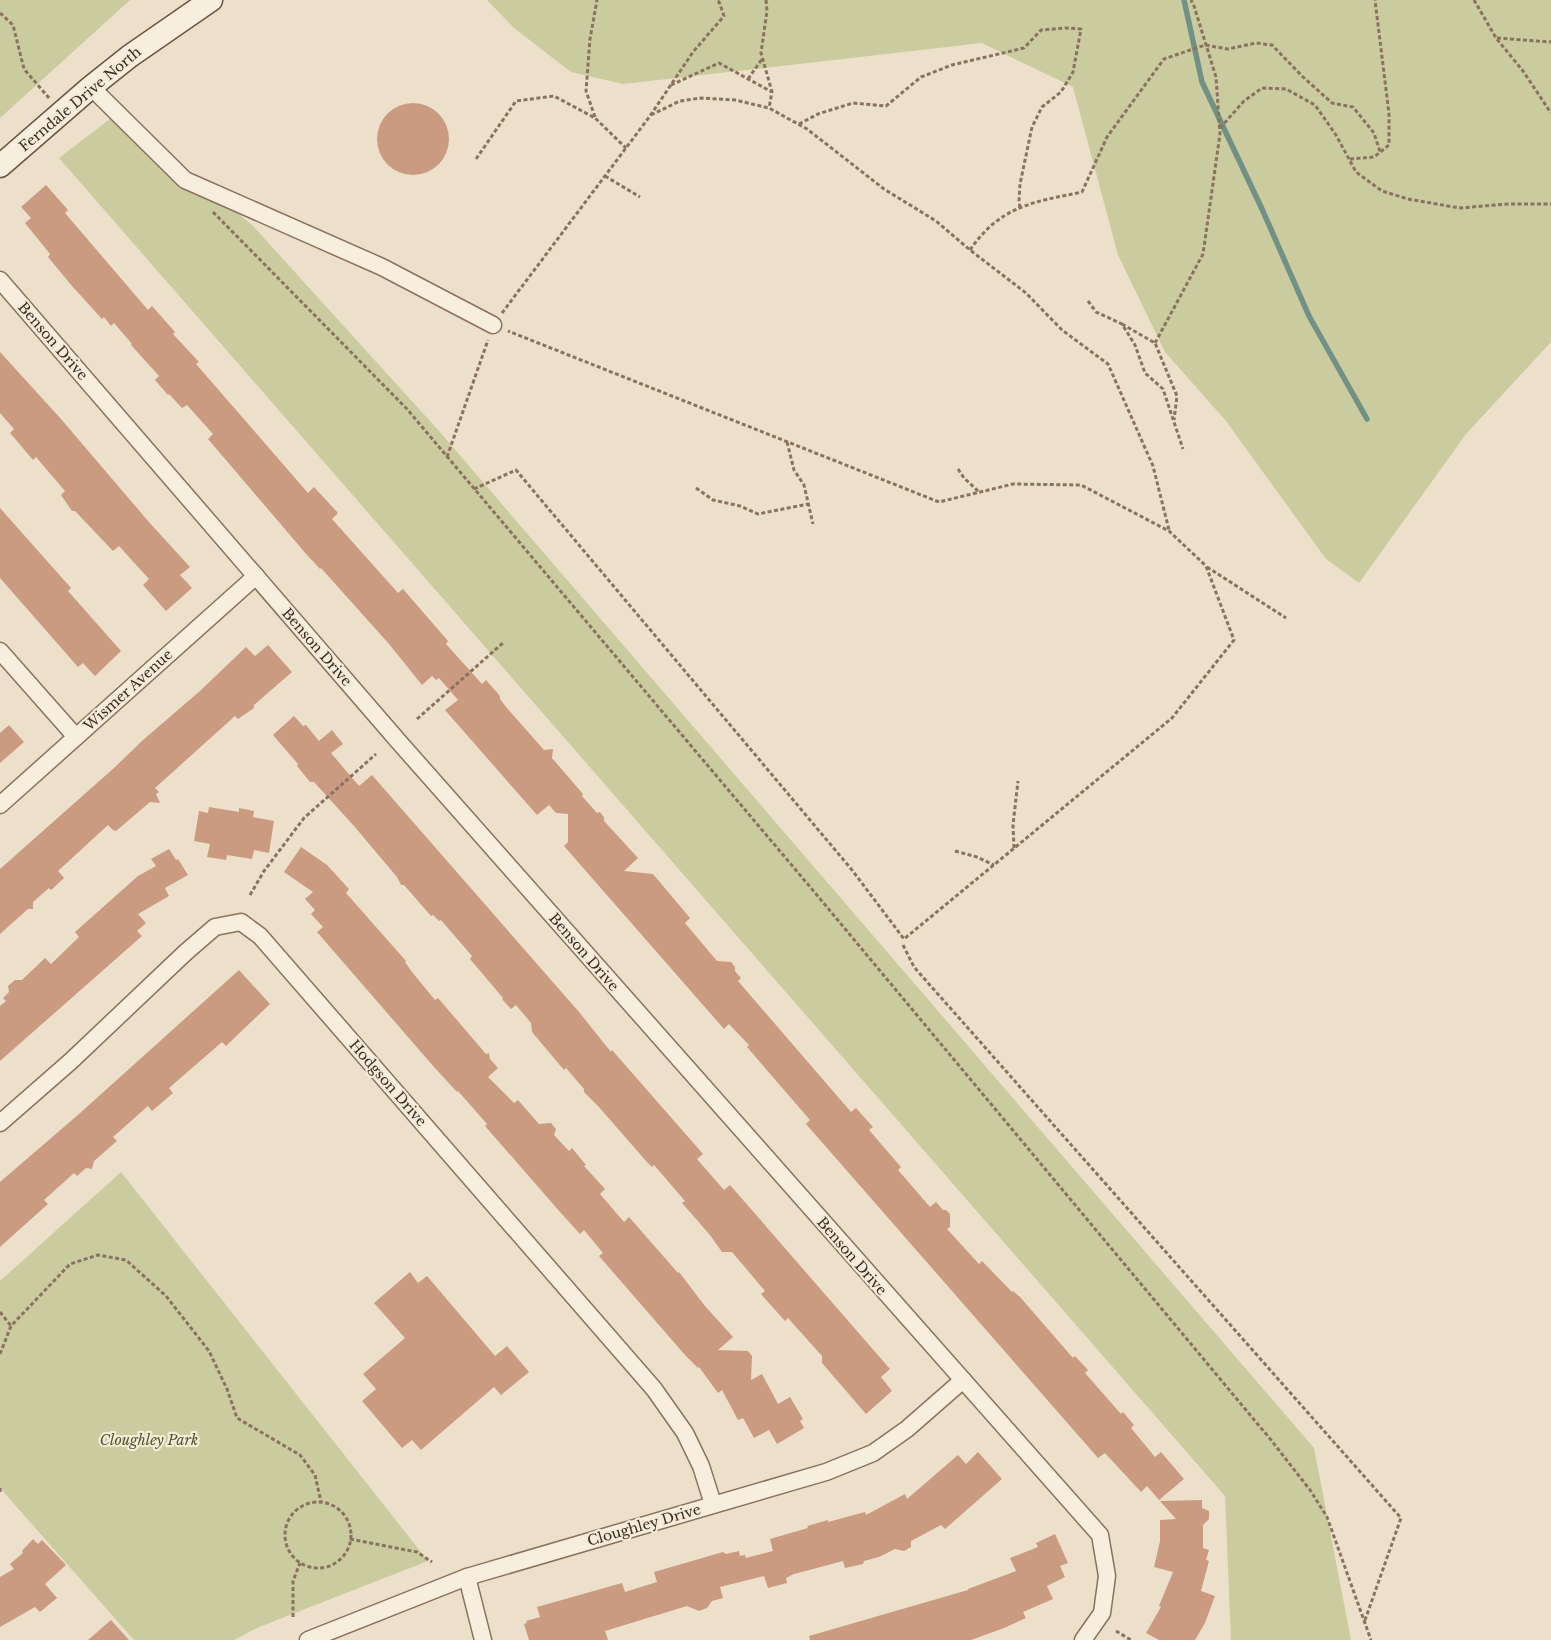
<svg xmlns="http://www.w3.org/2000/svg" width="1551" height="1640" viewBox="0 0 1551 1640" font-family="'Libre Baskerville',serif">
<style>
.green{fill:#cacb9e}
.lines{fill:none;stroke-linecap:round;stroke-linejoin:round}
.stream{stroke:#719086;stroke-width:5.5}
.building{fill:#ca9a81}
.street-casing{stroke:#89725f;stroke-width:19}
.secondary-casing{stroke:#6b5342;stroke-width:25}
.path{stroke:#89725f;stroke-width:3;stroke-dasharray:4 2.5;stroke-linecap:butt}
.street{stroke:#f8eedd;stroke-width:16}
.secondary{stroke:#f8eedd;stroke-width:22}
.labels{text-anchor:middle;stroke-width:4.5;stroke-linejoin:round;paint-order:stroke}
.street-label{font-size:14px;fill:#3b2c21;stroke:#f5ebd9}
.park-label{font-size:14px;font-style:italic;fill:#4e5629;stroke:#f5ebd9}
</style>
<rect width="100%" height="100%" fill="#ede0ca"/>
<g class="green">
<polygon points="0,0 130,0 0,118"/>
<polygon points="487,0 1551,0 1551,342 1466,434 1359,583 1326,559 1226,421 1165,352 1118,255 1073,87 982,43 623,84 571,72 514,28"/>
<polygon points="119,112 253,226 439,431 1314,1448 1351,1640 1231,1640 1225,1496 59,158"/>
<polygon points="121,1172 428,1561 259,1627 234,1640 134,1640 0,1488 0,1281"/>
</g>
<g class="lines">
<polyline class="stream" points="1184,0 1202,82 1262,209 1309,316 1367,419"/>
</g>
<g class="building">
<circle cx="413" cy="139" r="36"/>
<polygon points="46,185 68,210 65,213 148,310 152,306 175,332 173,334 199,362 196,364 308,493 314,487 338,513 332,519 398,593 403,589 448,641 446,644 482,684 486,680 500,696 500,699 506,707 544,750 553,749 552,758 583,794 582,796 597,813 600,812 604,817 604,821 638,858 624,871 653,874 690,918 685,923 717,961 731,962 735,967 735,971 741,978 738,981 851,1112 856,1108 873,1127 869,1130 901,1167 898,1170 930,1207 936,1202 943,1210 946,1210 950,1214 950,1227 947,1229 979,1264 982,1261 1012,1292 1013,1291 1020,1297 1073,1358 1075,1356 1088,1370 1085,1373 1121,1414 1123,1412 1134,1425 1131,1428 1155,1457 1161,1452 1184,1479 1159,1500 1147,1486 1141,1492 1105,1453 1098,1458 806,1124 810,1120 747,1047 749,1045 729,1024 724,1029 564,846 568,842 568,814 556,813 549,805 537,815 445,710 458,700 439,678 436,680 432,676 422,685 389,644 321,568 320,569 307,555 208,439 213,434 187,405 182,408 169,394 168,395 155,380 159,376 131,345 132,344 114,323 111,326 104,317 102,319 72,286 48,257 50,254 25,223 31,218 21,207"/>
<polygon points="0,352 61,419 148,521 190,567 180,575 192,588 166,611 143,585 149,579 119,546 113,551 75,511 72,511 61,495 65,491 36,457 33,460 10,433 14,429 0,413"/>
<polygon points="0,508 71,588 68,591 121,651 95,676 83,663 78,667 0,578"/>
<polygon points="268,645 292,672 254,705 254,708 238,719 235,716 155,788 159,792 156,794 160,803 150,802 116,831 115,830 114,831 108,825 58,871 64,878 51,890 49,888 33,902 33,909 28,909 0,934 0,869 114,768 143,740 200,691 246,647 255,656"/>
<polygon points="294,716 303,726 306,725 319,741 332,730 343,744 331,753 359,786 372,775 579,1012 611,1052 612,1050 703,1154 697,1159 724,1190 730,1185 890,1369 881,1377 892,1391 866,1414 822,1363 822,1356 788,1318 785,1321 761,1294 765,1291 732,1252 722,1252 710,1235 682,1203 685,1201 654,1165 652,1167 646,1161 598,1106 584,1092 584,1089 566,1068 564,1070 532,1032 531,1023 516,1005 511,1009 502,999 503,998 470,959 472,956 441,920 439,921 433,915 431,916 404,885 401,885 397,877 354,826 314,782 310,782 297,766 298,764 273,735"/>
<polygon points="9,725 24,742 0,763 0,733"/>
<polygon points="209,807 239,812 239,808 254,811 253,817 274,821 269,853 254,850 252,859 227,855 226,860 207,857 210,844 194,841 199,811 208,813"/>
<polygon points="301,847 327,865 349,889 346,893 406,961 405,962 412,972 435,1000 438,998 486,1054 489,1053 490,1059 498,1068 488,1077 514,1103 518,1100 539,1124 551,1123 556,1129 554,1135 569,1151 572,1148 586,1165 584,1166 605,1189 600,1194 624,1222 629,1217 678,1273 679,1272 705,1306 733,1337 718,1350 748,1351 752,1356 751,1380 762,1374 778,1404 790,1397 803,1419 800,1421 804,1428 777,1444 769,1430 754,1438 743,1418 738,1420 722,1390 718,1393 699,1367 698,1368 685,1355 599,1256 603,1253 584,1230 580,1234 560,1212 485,1126 487,1124 458,1091 457,1092 434,1067 317,932 323,927 311,914 315,910 305,899 313,892 284,872"/>
<polygon points="169,849 176,860 178,859 188,875 165,888 169,896 138,914 146,923 137,931 142,936 0,1061 0,1006 6,1001 3,998 9,992 8,986 15,980 22,980 45,958 51,964 79,937 75,932 138,876 156,866 151,859"/>
<polygon points="239,970 270,1004 226,1046 222,1042 169,1088 173,1093 152,1111 148,1106 113,1137 117,1141 94,1161 92,1169 86,1168 77,1176 74,1173 44,1200 48,1204 0,1247 0,1182 79,1114"/>
<polygon points="410,1272 418,1283 427,1276 495,1356 507,1346 529,1372 501,1395 494,1387 421,1450 412,1440 402,1448 362,1401 376,1389 363,1374 405,1338 374,1303"/>
<polygon points="978,1452 1002,1479 945,1529 941,1525 911,1541 911,1547 904,1551 895,1549 879,1557 864,1561 863,1564 845,1568 843,1561 794,1574 786,1578 787,1583 768,1588 764,1576 720,1587 723,1598 712,1601 707,1608 699,1611 687,1606 605,1631 608,1640 529,1640 524,1624 527,1623 526,1621 540,1617 537,1607 622,1583 625,1592 657,1582 654,1572 723,1552 726,1554 739,1551 740,1556 745,1555 746,1558 773,1551 770,1539 808,1528 807,1526 828,1520 828,1522 865,1512 866,1515 905,1494 907,1499 958,1455 966,1464"/>
<polygon points="1202,1500 1202,1508 1209,1511 1209,1519 1203,1525 1203,1548 1209,1550 1206,1560 1209,1561 1201,1591 1215,1596 1205,1623 1195,1640 1159,1640 1146,1633 1161,1607 1159,1606 1173,1572 1154,1567 1160,1541 1160,1520 1176,1519 1160,1501"/>
<polygon points="1055,1534 1068,1563 1060,1566 1065,1577 1047,1586 1053,1599 1023,1612 1026,1618 1004,1628 971,1640 810,1640 809,1636 968,1590 968,1589 1016,1571 1010,1558 1038,1547 1036,1543"/>
<polygon points="33,1539 38,1544 42,1540 66,1565 45,1584 57,1598 40,1612 35,1607 0,1627 0,1577 14,1569 10,1564 23,1553 22,1551"/>
<polygon points="111,1620 129,1640 88,1640"/>
</g>
<g class="lines">
<g class="street-casing">
<g id="street">
<polyline points="91,87 185,180 382,267 493,325"/>
<polyline points="0,280 399,742 1100,1535 1107,1576 1102,1613 1083,1640"/>
<polyline points="0,651 76,737"/>
<polyline points="0,805 256,576"/>
<polyline points="0,1123 71,1061 186,952 215,927 241,922 260,936 654,1389 685,1433 701,1466 713,1504"/>
<polyline points="467,1577 483,1640"/>
<polyline points="308,1640 467,1577 826,1472 873,1453 907,1429 963,1380"/>
</g>
</g>
<g class="secondary-casing">
<polyline id="secondary" points="0,166 91,87 130,56 211,0"/>
</g>
<g class="path">
<polyline points="766,0 767,11 761,53 772,92 769,108"/>
<polyline points="1474,0 1496,38 1523,71 1551,113"/>
<polyline points="0,13 13,25 24,69 49,98"/>
<polyline points="1497,38 1551,42"/>
<polyline points="748,79 762,59"/>
<polyline points="671,85 719,63 772,92"/>
<polyline points="651,115 680,101 701,98 735,100 769,108 807,129 884,189 936,221 970,250 1026,293 1062,330 1108,364 1153,466 1169,530"/>
<polyline points="595,117 586,91 590,39 597,0"/>
<polyline points="799,124 818,114 853,103 886,106 921,77 952,65 1024,48 1041,30 1066,28 1081,29 1073,72 1061,92 1042,107 1032,127 1020,184 1019,201 1020,208"/>
<polyline points="1220,128 1244,101 1262,88 1286,89 1315,105 1336,135 1356,172 1382,191 1408,199 1459,208 1508,204 1551,204"/>
<polyline points="476,159 516,101 554,96 595,118 626,148"/>
<polyline points="1350,159 1374,157 1389,145 1389,114 1375,0"/>
<polyline points="605,176 640,197"/>
<polyline points="213,212 407,409 811,888 1271,1440 1310,1490 1327,1517 1371,1640"/>
<path d="M970,250C1000,206 1033,202 1082,192L1107,137L1164,59L1205,45L1228,49L1256,43L1272,45L1302,76L1332,103L1353,107L1374,133L1380,152"/>
<polyline points="1088,301 1096,312 1122,324 1135,345 1145,373 1163,389 1183,449"/>
<polyline points="502,313 650,116 693,52 724,16 719,2 717,0"/>
<polyline points="1122,324 1155,343 1177,396 1174,420"/>
<polyline points="1155,343 1203,254 1220,134 1216,77 1194,6 1191,0"/>
<polyline points="787,442 794,470 804,485 813,524"/>
<polyline points="447,457 488,340"/>
<polyline points="958,469 964,478 979,492"/>
<polyline points="696,488 713,500 740,506 758,514 808,504"/>
<polyline points="474,489 516,470 852,870 904,939 1172,718 1234,640 1206,566 1169,531 1081,485 1013,484 939,502 508,331"/>
<polyline points="1207,567 1286,618"/>
<polyline points="417,719 504,642"/>
<polyline points="1014,848 1013,825 1018,781"/>
<polyline points="955,851 977,857 994,865"/>
<polyline points="250,895 264,871 304,818 376,754"/>
<polyline points="903,945 914,967 1401,1518 1364,1623"/>
<polyline points="0,1312 11,1326"/>
<polyline points="0,1354 11,1326 70,1264 98,1255 126,1260 166,1296 209,1351 227,1389 237,1418 300,1455 315,1475 321,1502"/>
<polyline points="0,1488 0,1492"/>
<circle cx="318" cy="1535" r="33"/>
<polyline points="350,1539 417,1552 432,1562"/>
<polyline points="293,1617 293,1581 300,1563"/>
<polyline points="1116,1631 1131,1640"/>
</g>
<use href="#street" class="street"/>
<use href="#secondary" class="secondary"/>
</g>
<g class="labels">
<g class="street-label">
<text transform="translate(80 99) rotate(-40)" y="5">Ferndale Drive North</text>
<text transform="translate(53 341) rotate(49)" y="5">Benson Drive</text>
<text transform="translate(317 647) rotate(49)" y="5">Benson Drive</text>
<text transform="translate(128 690) rotate(-42)" y="5">Wismer Avenue</text>
<text transform="translate(584 952) rotate(49)" y="5">Benson Drive</text>
<text transform="translate(388 1083) rotate(49)" y="5">Hodgson Drive</text>
<text transform="translate(852 1256) rotate(49)" y="5">Benson Drive</text>
<text transform="translate(644 1525) rotate(-16)" y="5">Cloughley Drive</text>
</g>
<g class="park-label">
<text x="149" y="1445">Cloughley Park</text>
</g>
</g>
</svg>
